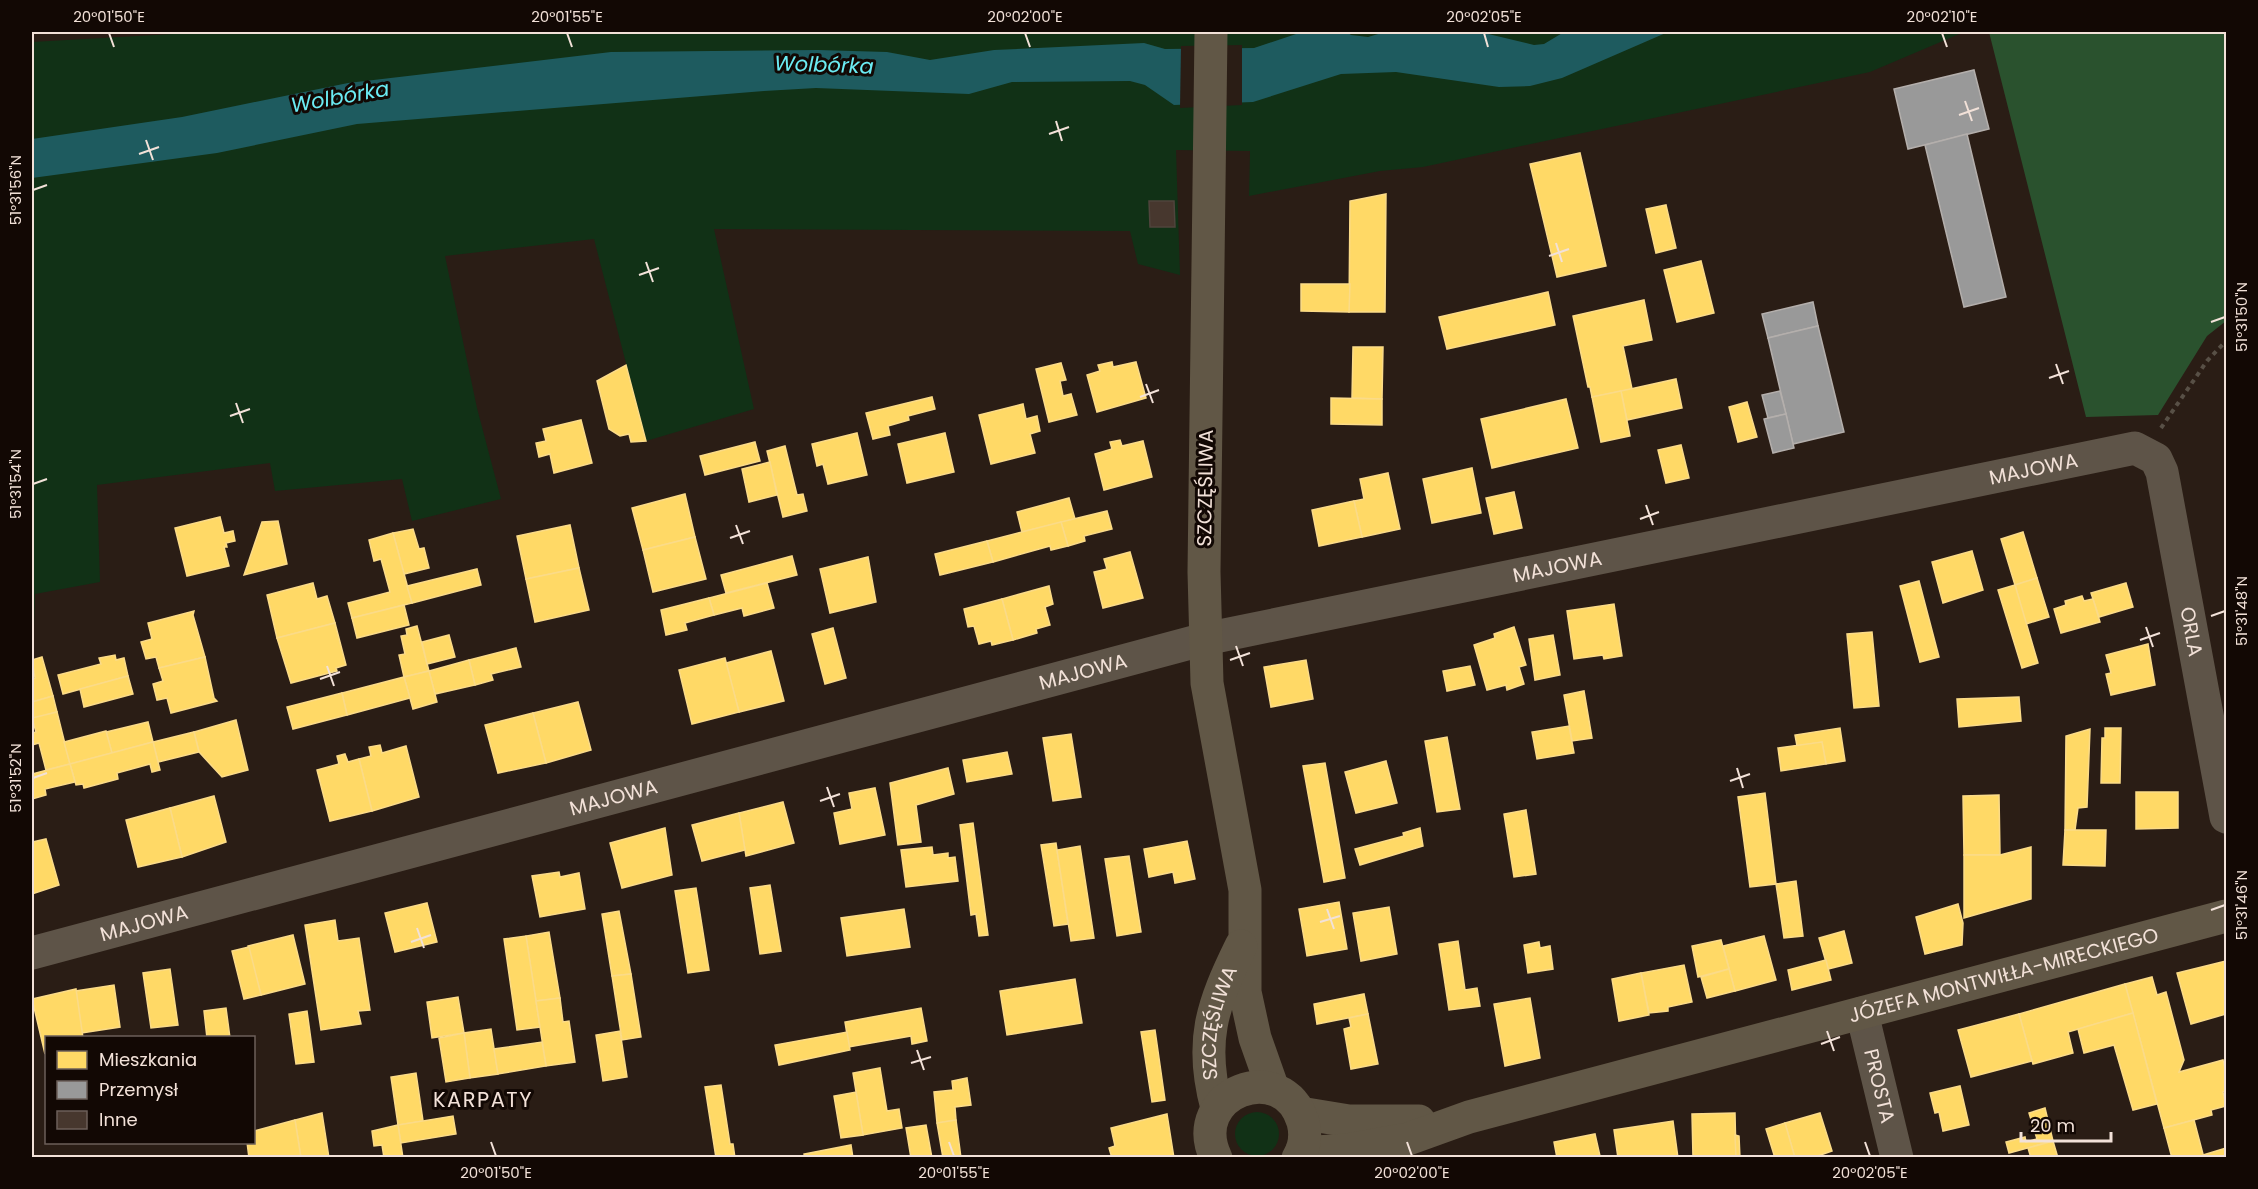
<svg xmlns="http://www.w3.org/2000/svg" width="2258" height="1189" viewBox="0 0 2258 1189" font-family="Poppins,sans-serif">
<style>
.green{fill:#113116}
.forest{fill:#2a522e}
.water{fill:#1e5b5f}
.pier{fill:#2a1d15}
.homes{fill:#ffd966;stroke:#fbdb88;stroke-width:1.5}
.industry{fill:#999;stroke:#b4afac;stroke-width:1.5}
.building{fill:#47372e;stroke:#50443d;stroke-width:1.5}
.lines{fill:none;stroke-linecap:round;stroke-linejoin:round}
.path{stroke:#585046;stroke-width:4;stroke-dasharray:4.5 4.5;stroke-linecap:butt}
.street{stroke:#5e5448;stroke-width:33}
.secondary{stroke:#615746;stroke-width:33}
.ticks{fill:none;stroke:#f2e1d8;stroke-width:2}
.labels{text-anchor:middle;stroke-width:6;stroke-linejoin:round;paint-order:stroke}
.street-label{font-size:20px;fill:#f2e1d8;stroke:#120804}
.water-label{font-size:21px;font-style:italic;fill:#6bebf3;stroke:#120804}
.neighbourhood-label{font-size:21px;letter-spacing:1.5px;fill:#f2e1d8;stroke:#120804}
.neatline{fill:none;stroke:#f2e1d8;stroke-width:2}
.ticks-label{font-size:15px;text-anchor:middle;fill:#f2e1d8}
</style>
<rect width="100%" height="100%" fill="#2a1d15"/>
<g class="green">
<polygon points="208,32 1964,32 1870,72 1423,167 1380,171 1249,196 1250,151 1176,150 1180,275 1138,264 1130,231 714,229 754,409 646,441 594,239 445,256 477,408 501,499 412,521 402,479 275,491 270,463 97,485 100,582 35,594 34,626 32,626 32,42"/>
<circle cx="1257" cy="1134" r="22"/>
</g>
<polygon class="forest" points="1989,32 2226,32 2226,321 2207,336 2158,415 2086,417"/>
<polygon class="water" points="1302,32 1347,32 1351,35 1368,37 1385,32 1480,32 1534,45 1544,44 1564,32 1668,32 1562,78 1530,86 1499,87 1396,72 1341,74 1253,102 1174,105 1145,85 1130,81 1012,82 969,94 816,88 764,91 357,124 217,153 32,178 32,139 182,117 348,83 611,52 818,50 887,52 930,60 994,50 1144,43 1165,49 1254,48"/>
<polygon class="pier" points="1242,45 1242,105 1180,108 1181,46"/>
<g class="homes">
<polygon points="1580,153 1606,266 1557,277 1530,164"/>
<polygon points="1386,194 1385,312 1349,312 1350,201"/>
<polygon points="1666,205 1676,248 1656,253 1646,209"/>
<polygon points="1701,261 1714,313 1677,322 1664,270"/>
<polygon points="1301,284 1350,284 1349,312 1301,311"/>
<polygon points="1548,292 1555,325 1447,349 1439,317"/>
<polygon points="1644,300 1652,340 1623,346 1632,389 1592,397 1590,387 1588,387 1573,316"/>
<polygon points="1353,347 1383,347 1382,399 1352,398"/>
<polygon points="1112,362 1113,367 1136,362 1146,398 1097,412 1087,375 1100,371 1098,365"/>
<polygon points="1061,363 1066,380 1060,381 1063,396 1071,394 1077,415 1049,422 1036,369"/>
<polygon points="626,365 646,441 631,442 629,434 620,436 609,429 597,381"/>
<polygon points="1676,379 1682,408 1627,420 1621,391"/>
<polygon points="1621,391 1630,436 1601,442 1592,397"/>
<polygon points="932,397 935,409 908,416 909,420 888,426 890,435 873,439 866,413"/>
<polygon points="1331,398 1382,399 1382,425 1331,424"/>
<polygon points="1566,399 1578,448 1492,468 1481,419"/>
<polygon points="1747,402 1757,437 1738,442 1729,407"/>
<polygon points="1023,404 1026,419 1037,416 1040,431 1030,434 1035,453 991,464 979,415"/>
<polygon points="581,420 592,463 554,473 550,454 539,457 536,443 546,441 543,429"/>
<polygon points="857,433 867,475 828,484 823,464 817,466 812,444"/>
<polygon points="945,433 954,472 907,483 898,444"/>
<polygon points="1120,440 1122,446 1143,441 1152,477 1104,490 1095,454 1112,449 1110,442"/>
<polygon points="755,442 760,461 705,475 700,456"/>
<polygon points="1681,445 1689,478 1666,483 1658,450"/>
<polygon points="785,446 797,495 803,494 807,511 783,517 767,451"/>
<polygon points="770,462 777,495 749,502 742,469"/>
<polygon points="1472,468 1481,513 1432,523 1423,479"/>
<polygon points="1388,473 1400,529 1362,537 1354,501 1364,499 1360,479"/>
<polygon points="1514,492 1522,528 1494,534 1486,498"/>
<polygon points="685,494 695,537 643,550 632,508"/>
<polygon points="1069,498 1075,519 1022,532 1017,512"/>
<polygon points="1354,501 1362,537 1319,546 1312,510"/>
<polygon points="1107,511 1112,529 1084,536 1085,541 1068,546 1061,522"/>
<polygon points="220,517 224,533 233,531 235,541 226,543 227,547 224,547 229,566 187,576 175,528"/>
<polygon points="278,521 287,564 244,575 262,522"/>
<polygon points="1061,522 1068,546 1051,550 1050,546 993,562 987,541"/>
<polygon points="570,525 579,568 526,579 517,536"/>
<polygon points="413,529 419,549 424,548 429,568 404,574 393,533"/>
<polygon points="2023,532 2037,578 2015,585 2001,539"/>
<polygon points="393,533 412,603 352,618 348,603 390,592 381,559 374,561 369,540"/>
<polygon points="695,537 706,579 653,592 643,550"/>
<polygon points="987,541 993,562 940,575 935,554"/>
<polygon points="1972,551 1983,590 1943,603 1932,562"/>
<polygon points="1130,552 1143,598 1103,608 1094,572 1107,569 1104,559"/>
<polygon points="792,556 797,575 726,593 721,575"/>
<polygon points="868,557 876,602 830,613 820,569"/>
<polygon points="579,568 589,610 535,622 526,579"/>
<polygon points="477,569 481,585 412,603 407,586"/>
<polygon points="2037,578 2049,617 2026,624 2015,585"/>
<polygon points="1919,581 1939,657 1920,662 1900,586"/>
<polygon points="313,583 317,599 327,596 335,623 277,638 267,595"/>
<polygon points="767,583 774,608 744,616 742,608 714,615 709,598"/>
<polygon points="2126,583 2133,607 2099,617 2091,593"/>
<polygon points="2015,585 2038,663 2022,668 1998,590"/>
<polygon points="1049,586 1053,604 1045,607 1050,625 1036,629 1037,633 1013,640 1002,599"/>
<polygon points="2082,596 2084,601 2093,599 2100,622 2061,633 2054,609 2066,605 2065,601"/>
<polygon points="709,598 714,615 685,623 687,630 666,635 661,610"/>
<polygon points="1002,599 1013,640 992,645 991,641 979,644 974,626 968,627 964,609"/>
<polygon points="1614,604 1622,656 1604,659 1603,655 1574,659 1567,611"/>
<polygon points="404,605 409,625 357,638 352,618"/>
<polygon points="194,611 193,615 205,657 159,668 156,657 146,659 141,642 152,639 148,623"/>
<polygon points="335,623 346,665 336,668 337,671 291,683 277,638"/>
<polygon points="417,626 429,671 404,677 399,655 405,654 401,636 407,635 406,629"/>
<polygon points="1514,627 1526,665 1519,667 1524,684 1507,690 1506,685 1487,690 1474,645 1495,638 1494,634"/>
<polygon points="833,628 846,678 825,684 812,634"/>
<polygon points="1872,632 1879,706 1854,708 1847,634"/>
<polygon points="449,635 455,657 427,664 422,642"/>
<polygon points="1553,635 1560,675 1535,680 1529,639"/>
<polygon points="2148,644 2155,685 2111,695 2106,674 2111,673 2106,655"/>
<polygon points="516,648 521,667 491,674 493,680 475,685 469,660"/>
<polygon points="771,651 784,701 739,712 726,663"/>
<polygon points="115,655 116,660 124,658 128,676 63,694 58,675 101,664 99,658"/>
<polygon points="42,657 53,696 32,702 32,679 35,678 32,660"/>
<polygon points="205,657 214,698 217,701 171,713 167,698 157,700 153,684 163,681 159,668"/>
<polygon points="725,658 739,712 692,724 679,670"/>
<polygon points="469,660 475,685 435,694 429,671"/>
<polygon points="1306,660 1313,699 1271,707 1264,667"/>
<polygon points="1470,666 1475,685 1447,691 1443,671"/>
<polygon points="429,671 437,702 413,709 404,677"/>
<polygon points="128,676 133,694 84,707 80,689"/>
<polygon points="404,677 410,698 347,715 342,693"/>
<polygon points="1584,691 1592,738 1572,741 1564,695"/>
<polygon points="342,693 347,715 293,729 287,707"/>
<polygon points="53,696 57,712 32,719 32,702"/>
<polygon points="2019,697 2021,721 1959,727 1957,699"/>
<polygon points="578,702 591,750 546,763 533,713"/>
<polygon points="57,712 70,764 46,770 39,743 32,745 32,733 36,732 32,718"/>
<polygon points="533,713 546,763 498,773 485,725"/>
<polygon points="236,720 248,770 222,777 199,752 194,732"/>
<polygon points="148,722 153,742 112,753 106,732"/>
<polygon points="1569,726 1574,753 1537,759 1532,732"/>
<polygon points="1840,728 1845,761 1826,764 1822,742 1797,746 1795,735"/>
<polygon points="2105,728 2121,728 2120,783 2101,783 2102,738 2105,738"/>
<polygon points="2090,729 2087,807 2078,808 2075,830 2065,830 2066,736"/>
<polygon points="106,731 112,753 70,764 64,742"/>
<polygon points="194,732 199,752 158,762 153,742"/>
<polygon points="1071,734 1081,797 1053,801 1043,738"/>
<polygon points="1447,737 1460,809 1437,812 1425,741"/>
<polygon points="153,742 160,770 152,772 150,764 117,773 118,779 84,788 83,784 76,785 70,764"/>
<polygon points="1822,742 1826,764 1781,771 1778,748"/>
<polygon points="380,745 382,753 406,746 419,797 372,811 359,759 371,756 369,747"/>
<polygon points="1007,752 1012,774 967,782 963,760"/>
<polygon points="345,754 348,762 359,759 372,811 330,821 317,770 339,764 337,756"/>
<polygon points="1386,761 1397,803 1356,813 1345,772"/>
<polygon points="1325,763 1345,878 1324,882 1303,766"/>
<polygon points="70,764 75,782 45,789 46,795 32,799 32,774"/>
<polygon points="948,768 954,794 916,805 921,842 898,845 890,783"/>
<polygon points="875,788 885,835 840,844 834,813 852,809 849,793"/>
<polygon points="2136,792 2178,792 2178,828 2136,829"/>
<polygon points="1765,793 1776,884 1750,887 1738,797"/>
<polygon points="1999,795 2000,855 1964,855 1963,796"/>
<polygon points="214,796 226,842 182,857 170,808"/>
<polygon points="783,802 794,843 746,856 739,813"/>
<polygon points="170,808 182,857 138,867 126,820"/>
<polygon points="1526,810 1536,874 1514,877 1504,814"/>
<polygon points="739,813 745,850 702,861 692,825"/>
<polygon points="973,823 988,935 979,936 976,914 971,915 960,825"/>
<polygon points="665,828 672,875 622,888 610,843"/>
<polygon points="1420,828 1423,846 1360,865 1355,849 1404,836 1403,833"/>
<polygon points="2065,830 2106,830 2105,866 2063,865"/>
<polygon points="46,839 59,885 32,894 32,842"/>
<polygon points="1187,841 1195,879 1175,883 1173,872 1149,877 1144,849"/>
<polygon points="1056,843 1068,924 1054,926 1041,845"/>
<polygon points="1080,846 1094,938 1071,941 1057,850"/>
<polygon points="932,847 933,855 948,853 948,858 955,857 958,881 906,887 901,850"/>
<polygon points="2031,847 2031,899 1964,918 1964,855 2000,855"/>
<polygon points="1129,856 1141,932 1117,936 1105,859"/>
<polygon points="559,872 560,877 579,873 585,909 540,917 532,876"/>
<polygon points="1796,881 1803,936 1784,938 1776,884"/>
<polygon points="770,885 781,951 760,954 750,888"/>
<polygon points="696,888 709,970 688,973 675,891"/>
<polygon points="1339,902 1347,949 1307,956 1299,909"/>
<polygon points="427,903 437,942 395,952 385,913"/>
<polygon points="1958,904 1963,923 1962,945 1925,954 1916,917"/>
<polygon points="1389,907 1397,954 1361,961 1353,913"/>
<polygon points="904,909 910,947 847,956 841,918"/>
<polygon points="619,911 631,974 612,976 602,914"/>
<polygon points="335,920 338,941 359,938 370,1010 358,1011 361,1024 321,1030 305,925"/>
<polygon points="1844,931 1852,963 1828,969 1819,938"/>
<polygon points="549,932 560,998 536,1001 526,936"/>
<polygon points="293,935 305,984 261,995 248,946"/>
<polygon points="526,936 540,1027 517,1030 504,939"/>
<polygon points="1764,936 1776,980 1735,991 1723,946"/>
<polygon points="1721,940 1729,969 1698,977 1692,946"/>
<polygon points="1458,941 1465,990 1477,988 1480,1006 1449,1010 1439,944"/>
<polygon points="1539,942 1540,948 1550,946 1553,969 1528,973 1524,945"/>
<polygon points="249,947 261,995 244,999 232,951"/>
<polygon points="1826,960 1831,980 1792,990 1788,970"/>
<polygon points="2226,961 2226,1014 2191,1024 2177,973"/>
<polygon points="1684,965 1692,1002 1668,1007 1668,1011 1649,1013 1641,973"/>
<polygon points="170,969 178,1025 151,1028 143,973"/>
<polygon points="1729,969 1735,991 1707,998 1701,977"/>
<polygon points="1641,973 1649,1015 1619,1021 1612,979"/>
<polygon points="631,974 641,1037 622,1040 612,976"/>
<polygon points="2152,977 2157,995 2166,992 2184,1060 2179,1072 2223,1060 2226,1072 2226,1091 2223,1092 2226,1106 2211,1110 2212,1115 2164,1128 2125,984"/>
<polygon points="1075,979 1082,1023 1007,1035 1000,991"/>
<polygon points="2125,984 2133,1013 2068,1032 2073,1053 2033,1064 2019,1014"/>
<polygon points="114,985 120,1027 82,1033 76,991"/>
<polygon points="76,989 83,1038 46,1038 45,1054 32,999"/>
<polygon points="1364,994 1368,1014 1317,1024 1314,1004"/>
<polygon points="458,997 464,1033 432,1038 427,1002"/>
<polygon points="560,998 563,1022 569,1021 575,1062 546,1066 536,1001"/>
<polygon points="1530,998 1540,1058 1505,1066 1494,1004"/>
<polygon points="226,1008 230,1038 207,1038 204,1011"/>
<polygon points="921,1008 927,1041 912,1044 911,1036 849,1047 845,1022"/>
<polygon points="307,1011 314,1062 296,1064 289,1014"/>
<polygon points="2133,1013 2157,1104 2133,1110 2114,1045 2084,1053 2078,1029"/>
<polygon points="1368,1014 1378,1064 1351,1069 1344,1029 1351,1027 1349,1018"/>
<polygon points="2019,1014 2032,1061 1971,1077 1958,1030"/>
<polygon points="491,1029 498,1074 470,1078 464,1033"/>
<polygon points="1155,1030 1165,1100 1152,1102 1141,1032"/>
<polygon points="620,1031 627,1077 603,1081 596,1035"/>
<polygon points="847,1032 850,1050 779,1065 775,1045"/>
<polygon points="464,1033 470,1078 446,1082 439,1038"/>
<polygon points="542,1042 546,1066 498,1074 494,1049"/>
<polygon points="880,1068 887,1111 899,1109 902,1128 863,1135 853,1073"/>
<polygon points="416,1073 423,1121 398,1125 391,1077"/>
<polygon points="967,1078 971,1105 955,1107 956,1120 937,1123 934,1092 953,1090 952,1081"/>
<polygon points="721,1085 730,1144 733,1144 735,1158 716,1158 705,1087"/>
<polygon points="1960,1086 1969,1125 1943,1131 1939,1112 1935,1113 1930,1093"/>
<polygon points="856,1092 863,1135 841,1138 834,1096"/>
<polygon points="2045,1108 2053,1141 2009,1153 2006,1142 2025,1137 2026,1142 2037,1139 2029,1113"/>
<polygon points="322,1113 329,1158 301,1158 295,1120"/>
<polygon points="1735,1113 1736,1158 1693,1158 1692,1114"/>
<polygon points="1820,1113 1832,1151 1812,1158 1795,1158 1785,1123"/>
<polygon points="1167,1114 1174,1158 1112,1158 1109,1148 1115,1146 1111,1128"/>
<polygon points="453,1116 456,1134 401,1143 398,1125"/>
<polygon points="295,1120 301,1158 249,1158 247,1142 254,1142 254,1131"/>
<polygon points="956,1120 961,1158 943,1158 937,1123"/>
<polygon points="2194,1120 2204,1158 2172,1158 2164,1128"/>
<polygon points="1673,1121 1678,1158 1618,1158 1614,1130"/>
<polygon points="1785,1123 1795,1158 1775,1158 1766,1129"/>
<polygon points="398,1125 403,1158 384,1158 382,1145 374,1146 372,1131"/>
<polygon points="926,1125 932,1158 911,1158 906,1128"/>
<polygon points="1595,1134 1600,1156 1557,1158 1554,1142"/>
<polygon points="1735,1135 1739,1136 1740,1158 1736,1158"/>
<polygon points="2053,1141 2058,1158 2031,1158 2028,1148"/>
<polygon points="851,1145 853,1158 805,1158 804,1154"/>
<polygon points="2226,1148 2226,1158 2204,1158 2203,1155"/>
</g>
<g class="industry">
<polygon points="1974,70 1989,129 1908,149 1894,89"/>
<polygon points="1967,134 2006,297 1964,307 1925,145"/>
<polygon points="1813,302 1818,326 1768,338 1762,314"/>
<polygon points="1818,326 1844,432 1793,444 1768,338"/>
<polygon points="1780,391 1786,414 1768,418 1762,395"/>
<polygon points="1786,414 1794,448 1773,453 1764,419"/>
</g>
<polygon class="building" points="1149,201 1174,201 1175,227 1150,227"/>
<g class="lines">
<polyline class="path" points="2161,428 2207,361 2226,341"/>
<g class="street">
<path id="s1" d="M32,953L1205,639L2135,448L2156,459L2162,472L2226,817"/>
<path id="s2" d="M1862,1013L1897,1158"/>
</g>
<g class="secondary">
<polyline points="1211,32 1204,572 1207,683 1245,890 1245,992 1255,1038 1273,1089"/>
<path id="s3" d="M1217,1108C1199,1042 1212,1005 1241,946"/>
<polyline points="1300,1113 1349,1121 1419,1121"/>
<path id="s4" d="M1301,1153L1347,1150L1408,1139L1469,1117L2226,916"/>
<path d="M1216,1158C1185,1093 1283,1056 1303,1122C1306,1134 1305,1147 1298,1158"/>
</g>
</g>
<path class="ticks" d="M109,33L114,47M567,33L572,47M1025,33L1030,47M1484,33L1488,47M1942,33L1947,47M1965,101L1972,121M1959,115L1979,108M1056,121L1062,141M1049,134L1069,127M146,140L153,160M139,154L159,147M33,190L47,185M1556,243L1562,262M1549,256L1569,249M646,262L653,282M639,275L659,268M2211,322L2225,317M2056,364L2063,384M2049,378L2069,371M1146,384L1153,403M1140,397L1159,390M236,403L243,423M230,416L250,409M33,484L47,479M1646,505L1653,525M1640,519L1659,512M736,525L743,544M730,538L750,531M2211,616L2225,611M2146,627L2153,647M2140,640L2160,633M1236,646L1243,666M1230,660L1250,653M327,666L334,686M320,679L340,672M1737,768L1743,788M33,778L47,773M1730,781L1750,774M827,787L834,807M820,801L840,794M1327,909L1334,929M2211,910L2225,905M1320,922L1340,916M417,928L424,948M411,942L431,935M1827,1031L1834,1051M1821,1044L1840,1037M917,1050L924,1070M911,1063L931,1057M491,1142L496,1156M949,1142L954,1156M1407,1142L1412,1156M1865,1142L1870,1156"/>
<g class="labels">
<g class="street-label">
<text dy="7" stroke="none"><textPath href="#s1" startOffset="2060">MAJOWA</textPath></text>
<text transform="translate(1205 488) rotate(-89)" y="7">SZCZĘŚLIWA</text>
<text dy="7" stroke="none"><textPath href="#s1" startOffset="1574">MAJOWA</textPath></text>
<text dy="7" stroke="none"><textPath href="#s1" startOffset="2364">ORLA</textPath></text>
<text dy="7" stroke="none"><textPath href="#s1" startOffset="1088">MAJOWA</textPath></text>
<text dy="7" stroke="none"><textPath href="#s1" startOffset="602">MAJOWA</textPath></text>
<text dy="7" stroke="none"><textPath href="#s1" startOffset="116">MAJOWA</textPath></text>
<text dy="7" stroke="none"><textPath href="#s4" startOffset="726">JÓZEFA MONTWIŁŁA-MIRECKIEGO</textPath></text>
<text dy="7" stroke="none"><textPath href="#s3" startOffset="87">SZCZĘŚLIWA</textPath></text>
<text dy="7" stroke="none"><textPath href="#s2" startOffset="75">PROSTA</textPath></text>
</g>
<g class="water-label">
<text transform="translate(824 65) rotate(2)" y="7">Wolbórka</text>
<text transform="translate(340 97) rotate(-10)" y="7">Wolbórka</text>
</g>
<g class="neighbourhood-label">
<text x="483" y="1107">KARPATY</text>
</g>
</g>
<rect width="2258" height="1189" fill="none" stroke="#120804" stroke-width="66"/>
<rect x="45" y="1036" width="210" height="108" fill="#120804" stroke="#6c5f59" stroke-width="1.5"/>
<rect x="57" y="1051" width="30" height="18" fill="#ffd966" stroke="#6c5f59" stroke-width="1.5"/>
<text x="99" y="1066" font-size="18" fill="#f2e1d8">Mieszkania</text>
<rect x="57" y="1081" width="30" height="18" fill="#999999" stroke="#6c5f59" stroke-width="1.5"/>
<text x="99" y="1096" font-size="18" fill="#f2e1d8">Przemysł</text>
<rect x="57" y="1111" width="30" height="18" fill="#47372e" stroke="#6c5f59" stroke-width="1.5"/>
<text x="99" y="1126" font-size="18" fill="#f2e1d8">Inne</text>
<path d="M2021 1132v9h90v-9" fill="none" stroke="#f2e1d8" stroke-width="3"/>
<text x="2030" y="1132" font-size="18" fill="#f2e1d8" stroke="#120804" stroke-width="4.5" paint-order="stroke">20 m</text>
<rect x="33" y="33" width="2192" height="1123" class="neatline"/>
<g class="ticks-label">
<text x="109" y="22">20°01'50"E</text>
<text x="567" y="22">20°01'55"E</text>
<text x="1025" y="22">20°02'00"E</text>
<text x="1484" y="22">20°02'05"E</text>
<text x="1942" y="22">20°02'10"E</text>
<text transform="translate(16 190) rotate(-90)" y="5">51°31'56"N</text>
<text transform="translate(2242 317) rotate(-90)" y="5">51°31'50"N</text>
<text transform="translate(16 484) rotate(-90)" y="5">51°31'54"N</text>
<text transform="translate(2242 611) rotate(-90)" y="5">51°31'48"N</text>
<text transform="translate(16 778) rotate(-90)" y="5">51°31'52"N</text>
<text transform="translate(2242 905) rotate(-90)" y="5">51°31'46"N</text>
<text x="496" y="1178">20°01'50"E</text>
<text x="954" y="1178">20°01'55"E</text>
<text x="1412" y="1178">20°02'00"E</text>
<text x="1870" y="1178">20°02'05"E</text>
</g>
</svg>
